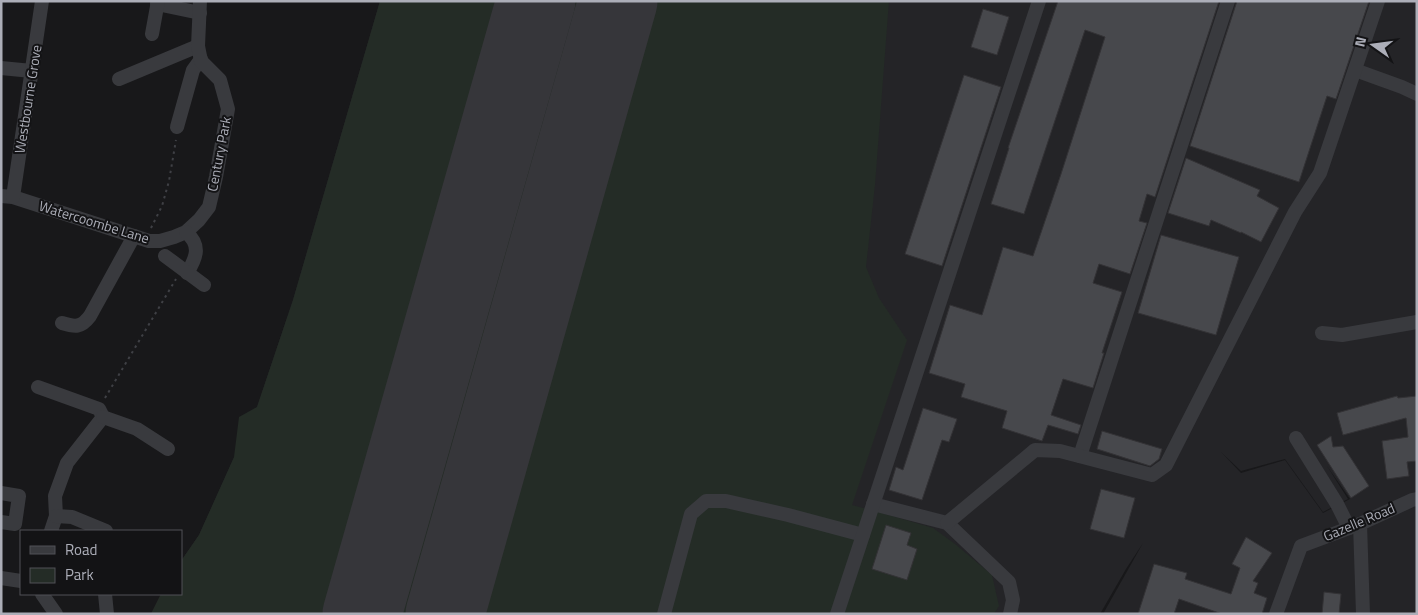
<svg xmlns="http://www.w3.org/2000/svg" width="1418" height="615" viewBox="0 0 1418 615" font-family="'Titillium Web',sans-serif">
<style>
.built{fill:#242427;fill-rule:evenodd}
.green{fill:#242c26}
.lines{fill:none;stroke-linecap:round;stroke-linejoin:round}
.runway{stroke:#36363a;stroke-width:79}
.building{fill:#47484c;stroke:#333235}
.path{stroke:#3f4045;stroke-width:2;stroke-dasharray:2.5 4;stroke-linecap:butt}
.minor{stroke:#393a3e;stroke-width:14}
.labels{text-anchor:middle;stroke-width:4;stroke-linejoin:round;paint-order:stroke}
.street-label{font-size:14px;fill:#acaeb8;stroke:#131315}
</style>
<rect width="100%" height="100%" fill="#18181a"/>
<path class="built" d="M380,1H1417V614H1103L1143,543L1126,569L1100,614H151L161,594H181V561L199,535L257,407L293,300ZM1221,452L1241,471L1285,459L1323,512L1348,499L1327,466L1350,499L1323,513L1285,460L1241,473Z"/>
<polygon class="green" points="380,1 889,1 875,185 866,267 879,298 907,340 852,505 882,513 933,528 955,544 992,575 999,606 994,614 151,614 161,594 181,594 181,561 199,535 234,457 239,417 257,407 293,300"/>
<g class="lines">
<g class="runway">
<polyline points="362,614 536,1"/>
<polyline points="445,614 618,1"/>
</g>
</g>
<g class="building">
<polygon points="1058,1 1219,1 1155,197 1147,194 1139,221 1147,223 1130,274 1099,264 1093,283 1122,292 1102,353 1104,353 1098,372 1093,388 1063,379 1051,415 1081,425 1078,434 1048,425 1042,441 1002,428 1007,411 961,397 965,384 929,373 950,305 982,315 1003,247 1033,256 1061,174 1105,37 1085,30 1024,214 991,204 1009,148 1008,148"/>
<polygon points="1237,1 1369,1 1336,99 1327,96 1299,182 1190,146"/>
<polygon points="983,9 1009,17 997,55 971,47"/>
<polygon points="964,75 1001,87 942,266 905,254"/>
<polygon points="1186,158 1260,190 1257,196 1279,208 1261,242 1241,232 1241,233 1211,220 1209,226 1168,213"/>
<polygon points="1161,235 1239,257 1216,335 1138,313"/>
<polygon points="1397,396 1398,398 1417,396 1417,461 1407,462 1409,476 1387,479 1382,441 1408,437 1406,418 1343,435 1337,413"/>
<polygon points="923,408 957,419 949,442 942,440 922,500 889,490 896,467 903,470"/>
<polygon points="1102,431 1162,449 1159,459 1150,466 1097,449"/>
<polygon points="1331,436 1333,447 1343,446 1369,486 1351,498 1317,445"/>
<polygon points="1101,489 1135,498 1124,538 1090,529"/>
<polygon points="886,525 911,533 907,545 917,549 907,580 872,569"/>
<polygon points="1246,537 1272,553 1253,581 1258,583 1254,593 1267,598 1262,614 1222,614 1179,599 1174,614 1138,614 1154,564 1187,573 1185,579 1231,594 1240,568 1232,564"/>
<polygon points="1324,592 1341,594 1339,614 1322,614"/>
</g>
<g class="lines">
<g class="path">
<polyline points="151,228 162,206 169,181 176,140"/>
<polyline points="105,398 176,279"/>
</g>
<g class="minor">
<polyline points="157,4 200,13"/>
<polyline points="152,34 158,1"/>
<polyline points="1,68 32,71"/>
<polyline points="1355,70 1402,87 1417,94"/>
<polyline points="119,79 198,46"/>
<polyline points="177,127 193,70 201,59"/>
<polyline points="1,196 13,197 149,241 160,241 174,237 186,232 199,220 209,207 216,177 228,109 220,80 201,61 198,46 200,1"/>
<polyline points="13,197 42,1"/>
<path d="M186,232C201,245 197,257 187,273"/>
<polyline points="165,256 204,285"/>
<path d="M62,323C75,327 81,328 90,316L134,236"/>
<polyline points="1322,333 1342,335 1417,322"/>
<polyline points="38,387 99,409 103,417 67,463 55,496 56,516 51,531"/>
<polyline points="103,417 137,429 168,449"/>
<polyline points="1296,438 1337,504 1349,528"/>
<polyline points="1080,456 1228,1"/>
<polyline points="1,493 19,496 15,524 1,522"/>
<polyline points="873,504 947,523 1009,582 1013,600 1010,614"/>
<polyline points="56,516 72,517 106,531"/>
<polyline points="947,523 1035,450 1060,451 1152,475 1166,465 1295,212 1320,173 1378,1"/>
<polyline points="1360,524 1363,614"/>
<polyline points="1,578 21,581"/>
<polyline points="42,594 56,614"/>
<polyline points="105,594 107,614"/>
<polyline points="664,614 691,514 706,501 726,501 788,515 863,535"/>
<polyline points="837,614 1039,1"/>
<polyline points="1276,614 1301,546 1360,524 1412,500 1417,499"/>
</g>
</g>
<g class="labels">
<g class="street-label">
<text transform="translate(28 99) rotate(-81)" y="5">Westbourne Grove</text>
<text transform="translate(219 154) rotate(-79)" y="5">Century Park</text>
<text transform="translate(94 222) rotate(17)" y="5">Watercoombe Lane</text>
<text transform="translate(1359 522) rotate(-23)" y="5">Gazelle Road</text>
</g>
</g>
<rect width="1418" height="615" fill="none" stroke="#acaeb8" stroke-width="5"/>
<rect x="20" y="530" width="162" height="65" fill="#131315" stroke="#505156"/>
<rect x="30" y="546" width="25" height="8" fill="#393a3e" stroke="#505156"/>
<text x="65" y="555" font-size="15" fill="#acaeb8">Road</text>
<rect x="30" y="568" width="25" height="15" fill="#242c26" stroke="#505156"/>
<text x="65" y="580" font-size="15" fill="#acaeb8">Park</text>
<g transform="translate(1373 45) rotate(284)" stroke="#131315" stroke-width="4" paint-order="stroke">
<path d="M0-4L9 19L0 12L-9 19Z" fill="#acaeb8"/>
<text y="-8" font-size="14" font-weight="bold" text-anchor="middle" fill="#acaeb8">N</text>
</g>
</svg>
